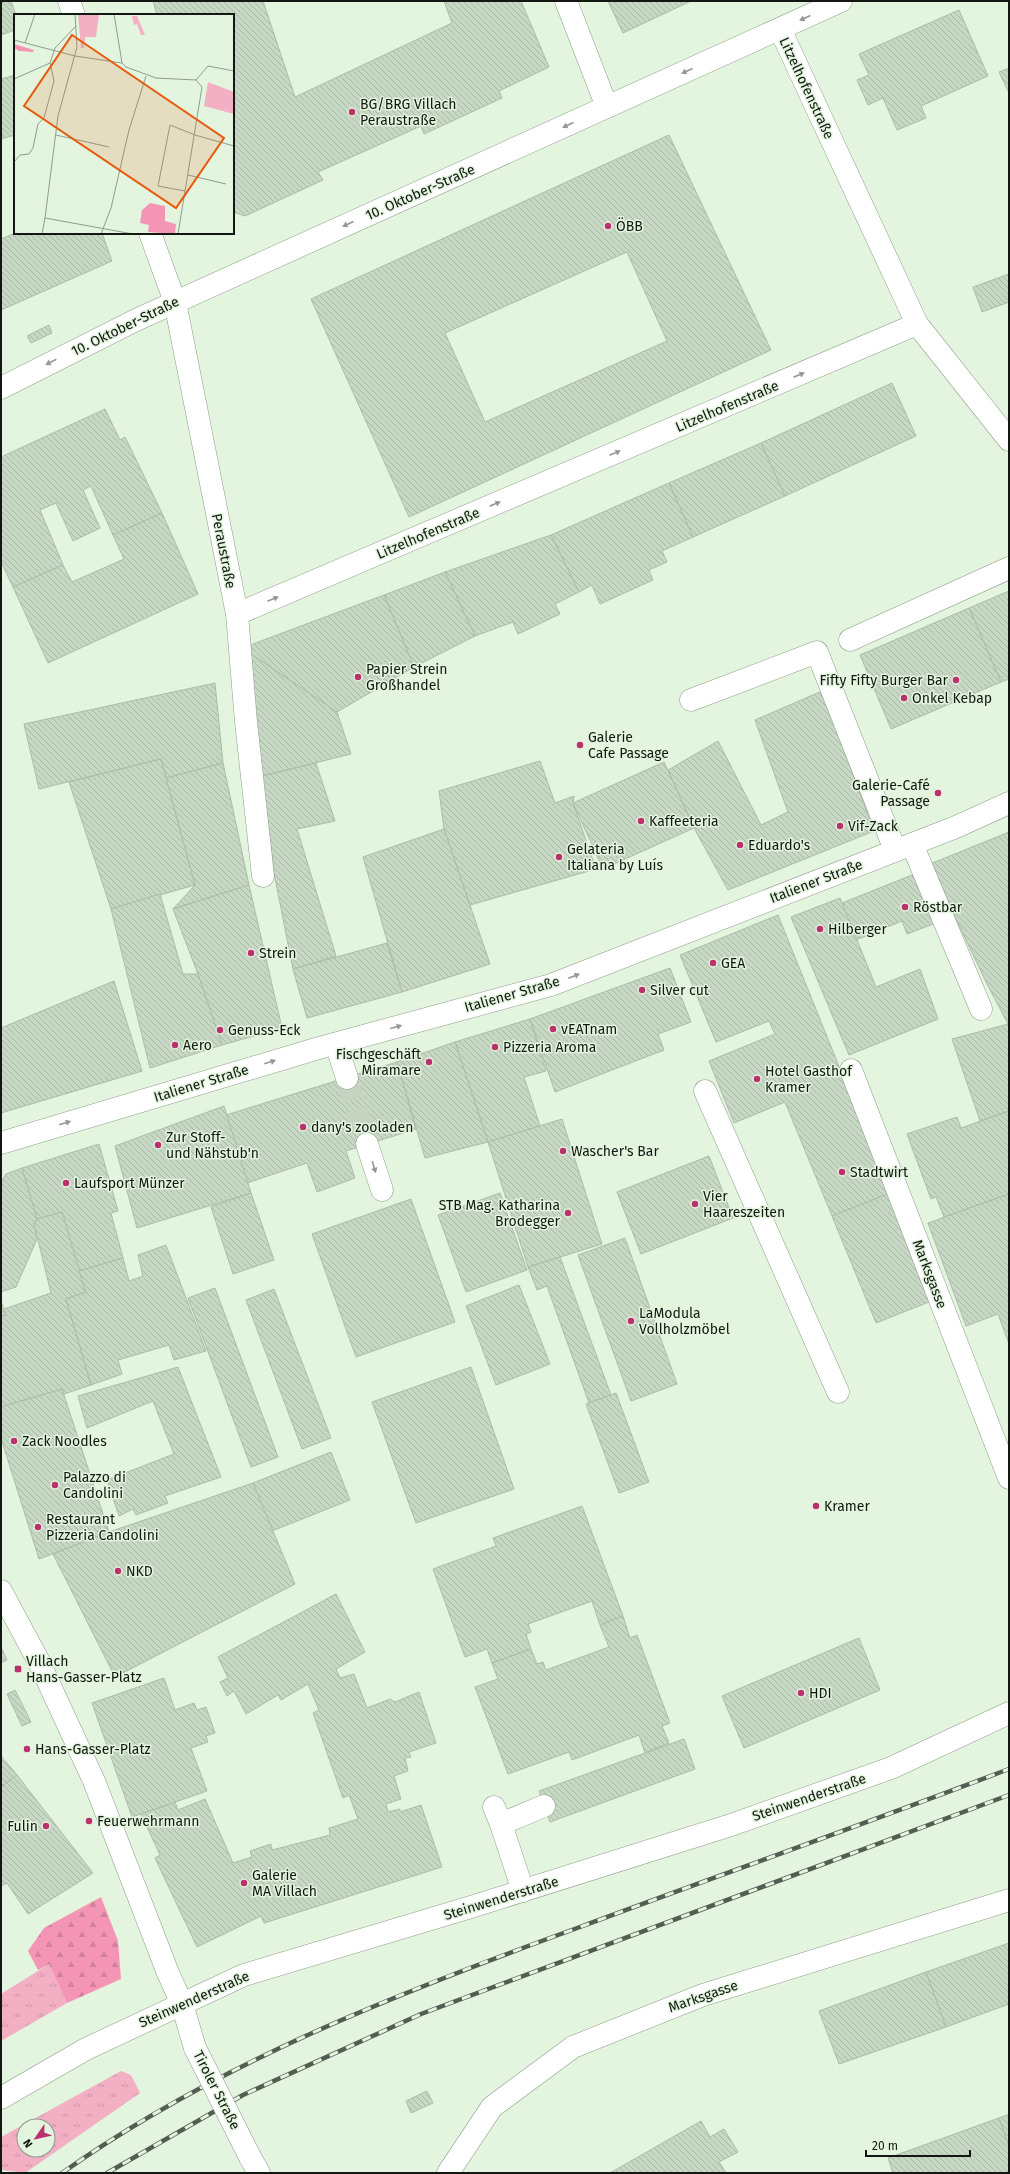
<svg xmlns="http://www.w3.org/2000/svg" width="1010" height="2174" viewBox="0 0 1010 2174" font-family="'Fira Sans',sans-serif">
<style>
.grass{fill:url(#grass-tufts);fill-rule:evenodd}
.forest{fill:url(#forest-firs)}
.building{fill:url(#building-back-hatch);stroke:#abbca7;fill-rule:evenodd}
.lines{fill:none;stroke-linecap:round;stroke-linejoin:round}
.minor-tunnel{stroke:#c4d4c0;stroke-width:22;stroke-dasharray:22 11;stroke-linecap:butt}
.minor-casing{stroke:#8c9d89;stroke-width:23}
.major-casing{stroke:#8c9d89;stroke-width:23}
.minor{stroke:#fff;stroke-width:22}
.major{stroke:#fff;stroke-width:22}
.rail-casing{stroke:#545d52;stroke-width:4.5}
.rail{stroke:#e3f5df;stroke-width:3;stroke-dasharray:9;stroke-linecap:butt}
.major-bridge-casing{stroke:#8c9d89;stroke-width:23;stroke-linecap:butt}
.major-bridge{stroke:#fff;stroke-width:22}
.oneway{fill:#949794}
.poi-dot{fill:#ba316d;stroke:#e3f5df;stroke-width:1.5}
.labels{text-anchor:middle;stroke-width:3;stroke-linejoin:round;paint-order:stroke}
.street-label{font-size:14px;fill:#121811;stroke:#e3f5df}
.poi-label{font-size:14px;fill:#121811;stroke:#e3f5df;text-anchor:start}
.inset-road{fill:none;stroke:#8f9d8d;stroke-width:1}
.view{fill:#e8590c;fill-opacity:0.15;stroke:#e8590c;stroke-width:2}
.inset-edge{fill:none;stroke:#121811;stroke-width:2}
</style>
<defs>
<pattern id="grass-tufts" width="24" height="20" patternUnits="userSpaceOnUse"><rect width="24" height="20" fill="#f3afc4"/><path d="M3 7l-1-3M5 7V3M7 7l1-3M15 17l-1-3M17 17v-4M19 17l1-3" fill="none" stroke="#cf96a7"/></pattern>
<pattern id="forest-firs" width="22" height="20" patternUnits="userSpaceOnUse"><rect width="22" height="20" fill="#f495b5"/><path d="M5 1l3.5 6h-7zM16 11l3.5 6h-7z" fill="#d0809b"/></pattern>
<pattern id="building-back-hatch" width="6" height="6" patternUnits="userSpaceOnUse"><rect width="6" height="6" fill="#c7d8c4"/><path d="M-1 5l2 2M0 0l6 6M5-1l2 2" fill="none" stroke="#aab9a7"/></pattern>
</defs>
<rect width="100%" height="100%" fill="#e3f5df"/>
<g class="grass">
<polygon points="49,1964 67,2003 1,2041 1,1994"/>
<path d="M121,2071L131,2075L140,2093L25,2173L1,2170V2137ZM24,2126H48V2150H24Z"/>
</g>
<polygon class="forest" points="101,1897 118,1941 121,1979 67,2003 49,1964 38,1970 28,1951 44,1928"/>
<g class="building">
<polygon points="1,1 11,1 16,15 15,30 1,35"/>
<polygon points="153,1 263,1 295,97 452,23 444,1 521,1 549,67 499,91 502,98 424,134 421,126 318,172 323,180 245,216 233,212 233,15 157,15"/>
<polygon points="608,1 691,1 623,33"/>
<polygon points="959,10 988,76 921,106 926,118 897,130 883,98 868,105 857,80 869,75 859,54"/>
<polygon points="1009,68 1009,93 999,72"/>
<polygon points="15,75 15,135 1,139 1,79"/>
<path d="M669,135L771,350L409,517L311,299ZM627,252L667,341L485,422L445,333Z"/>
<polygon points="15,233 102,233 112,261 1,310 1,239"/>
<polygon points="1009,274 1009,302 982,312 973,287"/>
<polygon points="49,325 52,333 31,343 27,336"/>
<polygon points="892,383 916,436 785,496 761,443"/>
<polygon points="105,409 120,440 125,437 162,513 113,535 91,486 83,490 100,528 73,541 56,503 40,510 63,565 13,587 1,562 1,457"/>
<polygon points="761,443 785,496 693,537 669,483"/>
<polygon points="669,483 693,537 662,551 667,562 649,570 653,580 600,604 592,585 579,592 551,535"/>
<polygon points="162,513 198,594 48,663 13,587 63,565 72,582 124,559 113,535"/>
<polygon points="551,535 579,592 555,604 560,614 518,634 513,622 475,636 445,572"/>
<polygon points="445,572 475,636 414,667 384,595"/>
<polygon points="1009,591 1009,679 1001,682 969,608"/>
<polygon points="384,595 414,667 337,712 242,648"/>
<polygon points="969,608 1001,682 891,729 860,655"/>
<polygon points="242,648 337,712 351,754 262,776"/>
<polygon points="215,683 223,763 166,778 161,759 39,789 24,724"/>
<polygon points="822,691 874,831 728,890 694,828 668,770 718,741 761,825 788,812 755,720"/>
<polygon points="161,759 195,885 111,909 69,782"/>
<polygon points="540,761 555,803 574,796 573,803 596,869 470,905 444,829 439,791"/>
<polygon points="664,762 694,828 603,869 573,803"/>
<polygon points="223,763 249,885 173,909 195,885 166,778"/>
<polygon points="316,763 335,821 297,829 336,956 293,969 274,873 262,776"/>
<polygon points="444,829 490,964 402,992 363,857"/>
<polygon points="1009,832 1009,1111 980,1121 952,1039 1008,1024 987,984 930,864"/>
<polygon points="917,873 936,923 907,934 902,921 856,940 842,903"/>
<polygon points="249,885 282,1028 222,1045 198,974 173,909"/>
<polygon points="160,894 183,974 198,974 222,1045 150,1068 111,909"/>
<polygon points="840,898 876,987 920,969 938,1019 849,1055 791,917"/>
<polygon points="778,915 890,1193 832,1216 785,1102 734,1123 709,1061 775,1034 769,1021 716,1042 680,955"/>
<polygon points="387,943 402,992 307,1018 293,969"/>
<polygon points="670,968 691,1022 658,1034 664,1050 555,1092 530,1019"/>
<polygon points="114,981 142,1071 1,1113 1,1028"/>
<polygon points="530,1019 546,1071 524,1077 540,1126 488,1142 455,1042"/>
<polygon points="455,1042 488,1142 425,1158 397,1062"/>
<polygon points="397,1062 416,1129 346,1151 355,1178 317,1192 307,1163 247,1183 226,1115"/>
<polygon points="224,1106 251,1193 137,1228 115,1146"/>
<polygon points="1009,1111 1009,1194 944,1217 936,1197 931,1199 907,1134 957,1117 961,1128"/>
<polygon points="562,1119 602,1244 528,1267 488,1142"/>
<polygon points="99,1144 118,1211 111,1213 123,1258 79,1271 62,1212 37,1219 22,1168"/>
<polygon points="709,1156 733,1218 641,1254 617,1192"/>
<polygon points="22,1168 37,1219 34,1224 37,1239 16,1287 1,1292 1,1182 6,1174"/>
<polygon points="251,1193 274,1260 233,1274 211,1207"/>
<polygon points="500,1193 527,1270 466,1292 438,1215"/>
<polygon points="890,1193 934,1300 876,1323 832,1216"/>
<polygon points="1009,1194 1009,1344 998,1314 966,1326 928,1223"/>
<polygon points="411,1199 455,1322 356,1357 312,1234"/>
<polygon points="62,1212 86,1292 66,1299 91,1385 64,1394 62,1389 1,1407 1,1316 6,1315 4,1309 51,1293 34,1224 37,1219"/>
<polygon points="625,1238 677,1384 631,1401 578,1255"/>
<polygon points="166,1245 206,1351 174,1360 169,1345 118,1360 122,1374 91,1385 66,1299 86,1292 79,1271 123,1258 129,1281 143,1276 138,1255"/>
<polygon points="560,1257 611,1395 589,1403 547,1286 537,1290 528,1267"/>
<polygon points="519,1285 550,1364 496,1385 466,1306"/>
<polygon points="215,1288 278,1457 251,1467 188,1298"/>
<polygon points="274,1289 331,1438 302,1449 246,1300"/>
<polygon points="1,1301 6,1315 1,1316"/>
<polygon points="178,1367 221,1477 165,1496 168,1503 136,1515 133,1509 119,1516 107,1480 174,1454 153,1401 87,1428 78,1396"/>
<polygon points="471,1367 514,1489 416,1523 372,1402"/>
<polygon points="62,1389 109,1532 39,1559 1,1438 1,1407"/>
<polygon points="616,1393 649,1482 619,1493 586,1404"/>
<polygon points="331,1452 350,1500 272,1531 253,1483"/>
<polygon points="253,1483 295,1584 115,1677 53,1554 109,1532"/>
<polygon points="582,1506 623,1616 600,1625 592,1601 528,1624 531,1632 526,1634 531,1649 492,1663 487,1649 465,1657 433,1569 496,1546 493,1538"/>
<polygon points="336,1594 365,1652 336,1669 340,1678 354,1674 367,1708 390,1699 395,1702 419,1692 436,1743 409,1752 411,1757 405,1758 408,1771 394,1776 401,1799 386,1804 388,1812 400,1809 400,1812 421,1805 442,1867 264,1923 261,1916 197,1947 155,1858 160,1855 141,1814 175,1802 178,1810 205,1799 233,1863 252,1857 250,1851 271,1844 272,1850 330,1835 329,1828 358,1819 349,1795 343,1798 313,1713 319,1710 308,1684 281,1700 278,1695 246,1714 234,1691 227,1696 220,1682 228,1678 218,1657"/>
<polygon points="623,1616 630,1638 637,1635 670,1723 662,1726 669,1743 645,1753 639,1735 572,1760 569,1752 508,1774 475,1687 498,1679 492,1663 531,1649 537,1664 543,1662 546,1670 609,1647 600,1625"/>
<polygon points="859,1638 880,1690 744,1748 722,1696"/>
<polygon points="1,1647 7,1660 1,1663"/>
<polygon points="164,1678 175,1710 194,1703 197,1710 206,1707 215,1733 206,1736 208,1742 191,1748 207,1791 132,1817 92,1703"/>
<polygon points="15,1690 31,1722 22,1726 7,1694"/>
<polygon points="684,1739 695,1769 550,1822 539,1791"/>
<polygon points="1,1756 17,1775 1,1787"/>
<polygon points="17,1775 93,1873 28,1914 7,1883 1,1886 1,1787"/>
<polygon points="1009,1943 1009,2004 946,2027 926,1972"/>
<polygon points="926,1972 946,2027 839,2064 819,2011"/>
<polygon points="427,2091 433,2103 411,2113 406,2101"/>
<polygon points="1009,2114 1009,2147 999,2118"/>
<polygon points="999,2118 1009,2147 1009,2173 893,2173 888,2158"/>
<polygon points="701,2121 710,2137 724,2129 738,2152 719,2162 726,2173 610,2173"/>
</g>
<g class="lines">
<polyline class="minor-tunnel" points="347,1078 367,1144"/>
<g class="minor-casing">
<g id="minor">
<polyline points="69,1 74,15"/>
<polyline points="566,1 607,107"/>
<polyline points="150,233 175,302 237,614 246,722 263,876"/>
<polyline points="917,324 1009,440"/>
<polyline points="1,388 136,320 841,1"/>
<polyline points="237,614 917,324 780,29"/>
<polyline points="850,640 1009,568"/>
<polyline points="691,700 817,652 895,850"/>
<polyline points="912,844 981,1009"/>
<polyline points="336,1044 347,1078"/>
<polyline points="851,1070 1009,1478"/>
<polyline points="705,1091 838,1392"/>
<polyline points="1,1143 319,1048 551,985 956,827 1009,803"/>
<polyline points="367,1144 382,1190"/>
<polyline points="1,1591 39,1662 94,1781 168,1973 182,2004"/>
<polyline points="494,1807 501,1824"/>
<polyline points="523,1891 501,1824 544,1806"/>
<polyline points="448,2173 492,2107 573,2047 703,1995 1009,1900"/>
</g>
</g>
<g class="major-casing">
<g id="major">
<polyline points="182,2004 195,2048"/>
<polyline points="1,2098 86,2049 244,1975 471,1907 731,1825 891,1768 1009,1713"/>
<polyline points="250,2157 259,2173"/>
</g>
</g>
<use href="#minor" class="minor"/>
<use href="#major" class="major"/>
<g class="rail-casing">
<g id="rail">
<path d="M62,2173C219,2062 401,1992 580,1927C723,1874 867,1823 1009,1769"/>
<polyline points="107,2173 243,2095 421,2014 1009,1795"/>
</g>
</g>
<use href="#rail" class="rail"/>
<g class="major-bridge-casing">
<polyline id="major-bridge" points="195,2048 250,2157"/>
</g>
<use href="#major-bridge" class="major-bridge"/>
</g>
<defs><path id="oneway-solid" d="M-6-.8H1V-3.2L6.5 0L1 3.2V.8H-6Z"/></defs>
<g class="oneway">
<use href="#oneway-solid" transform="translate(805 18) rotate(155)"/>
<use href="#oneway-solid" transform="translate(687 71) rotate(156)"/>
<use href="#oneway-solid" transform="translate(568 125) rotate(156)"/>
<use href="#oneway-solid" transform="translate(348 224) rotate(156)"/>
<use href="#oneway-solid" transform="translate(51 362) rotate(153)"/>
<use href="#oneway-solid" transform="translate(799 375) rotate(-23)"/>
<use href="#oneway-solid" transform="translate(615 453) rotate(-23)"/>
<use href="#oneway-solid" transform="translate(495 504) rotate(-23)"/>
<use href="#oneway-solid" transform="translate(273 599) rotate(-23)"/>
<use href="#oneway-solid" transform="translate(574 976) rotate(-21)"/>
<use href="#oneway-solid" transform="translate(396 1027) rotate(-15)"/>
<use href="#oneway-solid" transform="translate(270 1062) rotate(-17)"/>
<use href="#oneway-solid" transform="translate(65 1123) rotate(-17)"/>
<use href="#oneway-solid" transform="translate(374 1167) rotate(73)"/>
</g>
<g class="poi-dot">
<circle cx="352" cy="112" r="4"/>
<circle cx="608" cy="226" r="4"/>
<circle cx="358" cy="677" r="4"/>
<circle cx="956" cy="680" r="4"/>
<circle cx="904" cy="698" r="4"/>
<circle cx="580" cy="745" r="4"/>
<circle cx="938" cy="793" r="4"/>
<circle cx="641" cy="821" r="4"/>
<circle cx="840" cy="826" r="4"/>
<circle cx="740" cy="845" r="4"/>
<circle cx="559" cy="857" r="4"/>
<circle cx="905" cy="907" r="4"/>
<circle cx="820" cy="929" r="4"/>
<circle cx="251" cy="953" r="4"/>
<circle cx="713" cy="963" r="4"/>
<circle cx="642" cy="990" r="4"/>
<circle cx="553" cy="1029" r="4"/>
<circle cx="220" cy="1030" r="4"/>
<circle cx="175" cy="1045" r="4"/>
<circle cx="495" cy="1047" r="4"/>
<circle cx="429" cy="1062" r="4"/>
<circle cx="757" cy="1079" r="4"/>
<circle cx="303" cy="1127" r="4"/>
<circle cx="158" cy="1145" r="4"/>
<circle cx="563" cy="1151" r="4"/>
<circle cx="842" cy="1172" r="4"/>
<circle cx="66" cy="1183" r="4"/>
<circle cx="695" cy="1204" r="4"/>
<circle cx="568" cy="1213" r="4"/>
<circle cx="631" cy="1321" r="4"/>
<circle cx="14" cy="1441" r="4"/>
<circle cx="55" cy="1485" r="4"/>
<circle cx="816" cy="1506" r="4"/>
<circle cx="38" cy="1527" r="4"/>
<circle cx="118" cy="1571" r="4"/>
<rect x="14" y="1665" width="8" height="8" rx="2"/>
<circle cx="801" cy="1693" r="4"/>
<circle cx="27" cy="1749" r="4"/>
<circle cx="89" cy="1821" r="4"/>
<circle cx="46" cy="1826" r="4"/>
<circle cx="244" cy="1883" r="4"/>
</g>
<g class="labels">
<g class="street-label">
<text transform="translate(807 88) rotate(65)" y="5">Litzelhofenstraße</text>
<text transform="translate(420 192) rotate(-24)" y="5">10. Oktober-Straße</text>
<text transform="translate(125 326) rotate(-26)" y="5">10. Oktober-Straße</text>
<text transform="translate(727 406) rotate(-23)" y="5">Litzelhofenstraße</text>
<text transform="translate(428 533) rotate(-23)" y="5">Litzelhofenstraße</text>
<text transform="translate(224 551) rotate(79)" y="5">Peraustraße</text>
<text transform="translate(816 881) rotate(-21)" y="5">Italiener Straße</text>
<text transform="translate(512 994) rotate(-16)" y="5">Italiener Straße</text>
<text transform="translate(201 1083) rotate(-17)" y="5">Italiener Straße</text>
<text transform="translate(930 1274) rotate(69)" y="5">Marksgasse</text>
<text transform="translate(809 1797) rotate(-19)" y="5">Steinwenderstraße</text>
<text transform="translate(501 1898) rotate(-17)" y="5">Steinwenderstraße</text>
<text transform="translate(703 1996) rotate(-19)" y="5">Marksgasse</text>
<text transform="translate(194 1999) rotate(-24)" y="5">Steinwenderstraße</text>
<text transform="translate(217 2090) rotate(63)" y="5">Tiroler Straße</text>
</g>
<g class="poi-label">
<text x="360" y="109">BG/BRG Villach<tspan x="360" dy="16">Peraustraße</tspan></text>
<text x="616" y="231">ÖBB</text>
<text x="366" y="674">Papier Strein<tspan x="366" dy="16">Großhandel</tspan></text>
<text x="948" y="685" text-anchor="end">Fifty Fifty Burger Bar</text>
<text x="912" y="703">Onkel Kebap</text>
<text x="588" y="742">Galerie<tspan x="588" dy="16">Cafe Passage</tspan></text>
<text x="930" y="790" text-anchor="end">Galerie-Café<tspan x="930" dy="16">Passage</tspan></text>
<text x="649" y="826">Kaffeeteria</text>
<text x="848" y="831">Vif-Zack</text>
<text x="748" y="850">Eduardo's</text>
<text x="567" y="854">Gelateria<tspan x="567" dy="16">Italiana by Luís</tspan></text>
<text x="913" y="912">Röstbar</text>
<text x="828" y="934">Hilberger</text>
<text x="259" y="958">Strein</text>
<text x="721" y="968">GEA</text>
<text x="650" y="995">Silver cut</text>
<text x="561" y="1034">vEATnam</text>
<text x="228" y="1035">Genuss-Eck</text>
<text x="183" y="1050">Aero</text>
<text x="503" y="1052">Pizzeria Aroma</text>
<text x="421" y="1059" text-anchor="end">Fischgeschäft<tspan x="421" dy="16">Miramare</tspan></text>
<text x="765" y="1076">Hotel Gasthof<tspan x="765" dy="16">Kramer</tspan></text>
<text x="311" y="1132">dany's zooladen</text>
<text x="166" y="1142">Zur Stoff-<tspan x="166" dy="16">und Nähstub'n</tspan></text>
<text x="571" y="1156">Wascher's Bar</text>
<text x="850" y="1177">Stadtwirt</text>
<text x="74" y="1188">Laufsport Münzer</text>
<text x="703" y="1201">Vier<tspan x="703" dy="16">Haareszeiten</tspan></text>
<text x="560" y="1210" text-anchor="end">STB Mag. Katharina<tspan x="560" dy="16">Brodegger</tspan></text>
<text x="639" y="1318">LaModula<tspan x="639" dy="16">Vollholzmöbel</tspan></text>
<text x="22" y="1446">Zack Noodles</text>
<text x="63" y="1482">Palazzo di<tspan x="63" dy="16">Candolini</tspan></text>
<text x="824" y="1511">Kramer</text>
<text x="46" y="1524">Restaurant<tspan x="46" dy="16">Pizzeria Candolini</tspan></text>
<text x="126" y="1576">NKD</text>
<text x="26" y="1666">Villach<tspan x="26" dy="16">Hans-Gasser-Platz</tspan></text>
<text x="809" y="1698">HDI</text>
<text x="35" y="1754">Hans-Gasser-Platz</text>
<text x="97" y="1826">Feuerwehrmann</text>
<text x="38" y="1831" text-anchor="end">Fulin</text>
<text x="252" y="1880">Galerie<tspan x="252" dy="16">MA Villach</tspan></text>
</g>
</g>
<g transform="translate(14 14)">
<rect width="220" height="220" fill="#e3f5df"/>
<path d="M64,0H85L82,23H71L70,34H67Z" fill="#f3afc4"/>
<path d="M0,30L20,36L19,38L5,37L0,34ZM136,189L151,192V207L162,210L161,220L134,218L135,211L126,209L128,196Z" fill="#f495b5"/>
<path d="M118,2H123L131,21H127L123,10L120,11ZM194,68L220,78V100L190,92Z" fill="#f3afc4"/>
<path class="inset-road" d="M61,0L63,33L44,102L31,204L119,220M100,0L108,49M0,26L61,42M11,29L21,0M61,42L108,49L112,53L142,64L182,66M0,65L36,49L41,34L62,12M182,66L194,52L220,57M42,121L95,133M0,148L6,141L15,140L19,134L24,110L30,104L40,67L36,49M174,161L212,170M171,177L144,172L156,111L181,121L220,132M28,220L31,204M87,220L97,194L115,116L132,62M164,220L188,73L182,66"/>
<path class="view" d="M58,21L210,124L162,194L10,92Z"/>
<rect width="220" height="220" class="inset-edge"/>
</g>
<rect width="1010" height="2174" fill="none" stroke="#121811" stroke-width="4"/>
<g transform="translate(36 2138) rotate(236)"><circle r="19" fill="#e3f5df" stroke="#8f9d8d"/>
<path d="M0-3L7 15L0 10L-7 15Z" fill="#ba316d"/>
<text y="-6" font-size="11" font-weight="bold" text-anchor="middle" fill="#121811">N</text>
</g>
<path d="M866 2150v6h104v-6" fill="none" stroke="#121811" stroke-width="2"/>
<text x="872" y="2150" font-size="12" fill="#121811" stroke="#e3f5df" stroke-width="3" paint-order="stroke">20 m</text>
</svg>
